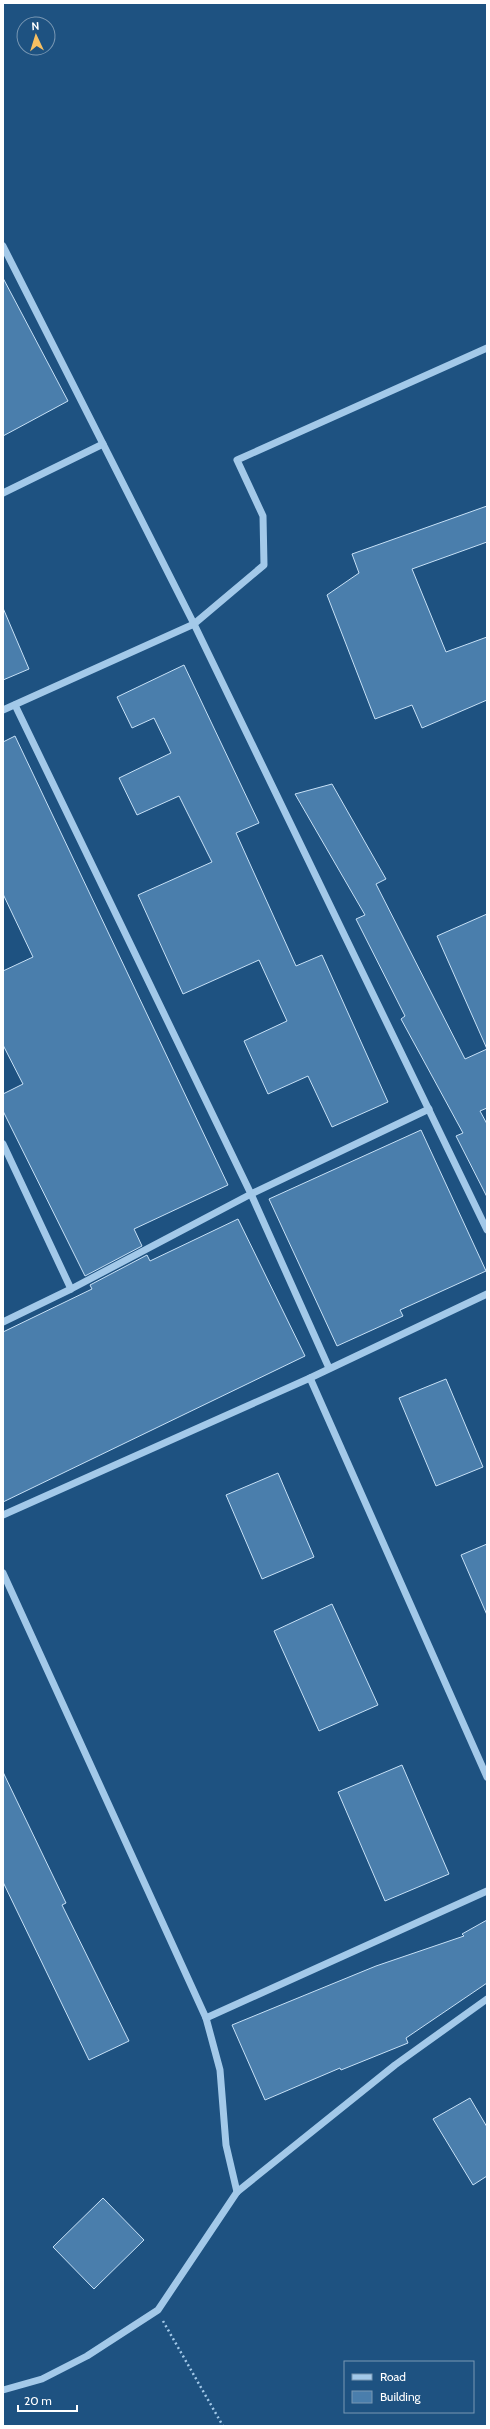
<svg xmlns="http://www.w3.org/2000/svg" width="490" height="2429" viewBox="0 0 490 2429" font-family="Cabin,sans-serif">
<style>
.building{fill:#4a7eac;stroke:#c7e1f7}
.lines{fill:none;stroke-linecap:round;stroke-linejoin:round}
.path{stroke:#a3c9e9;stroke-width:2.5;stroke-dasharray:2 3;stroke-linecap:butt}
.minor{stroke:#a3c9e9;stroke-width:7}
</style>
<rect width="100%" height="100%" fill="#1e5281"/>
<g class="building">
<polygon points="3,278 68,401 3,436"/>
<polygon points="487,506 487,542 412,569 446,652 487,637 487,700 422,728 412,705 375,719 327,595 359,573 352,554"/>
<polygon points="3,608 29,669 3,680"/>
<polygon points="184,665 259,823 236,833 296,966 322,955 388,1102 332,1127 308,1076 268,1094 244,1041 287,1021 259,960 183,994 138,895 212,862 179,796 137,815 119,778 171,753 154,718 132,728 117,697"/>
<polygon points="15,736 228,1185 134,1229 142,1246 85,1276 3,1111 3,1094 23,1084 3,1045 3,971 33,957 3,894 3,742"/>
<polygon points="332,784 386,879 376,884 465,1059 487,1049 437,936 487,914 487,1108 480,1111 487,1124 487,1197 456,1136 463,1133 401,1019 405,1016 356,919 365,915 295,794"/>
<polygon points="421,1130 486,1271 400,1310 403,1316 337,1346 269,1199"/>
<polygon points="238,1219 305,1356 3,1502 3,1332 92,1289 90,1285 147,1255 150,1261"/>
<polygon points="446,1379 483,1467 436,1486 399,1398"/>
<polygon points="278,1473 314,1557 262,1579 226,1495"/>
<polygon points="487,1544 487,1615 461,1555"/>
<polygon points="332,1604 378,1705 319,1731 274,1631"/>
<polygon points="402,1765 449,1874 385,1901 338,1792"/>
<polygon points="3,1772 66,1903 62,1905 129,2041 89,2060 3,1882"/>
<polygon points="487,1920 487,1983 406,2038 408,2043 341,2070 340,2068 265,2100 232,2025 376,1966 464,1936 462,1934"/>
<polygon points="470,2098 487,2127 487,2176 473,2185 433,2119"/>
<polygon points="103,2198 144,2240 94,2289 53,2247"/>
</g>
<g class="lines">
<polyline class="path" points="163,2321 223,2426"/>
<g class="minor">
<polyline points="3,246 194,624 487,1230"/>
<polyline points="3,493 103,444"/>
<polyline points="15,705 251,1194 329,1368"/>
<polyline points="3,710 194,624 264,565 263,516 237,460 487,348"/>
<polyline points="3,1144 71,1289"/>
<polyline points="3,1322 71,1289 251,1194 429,1109"/>
<polyline points="310,1378 487,1777"/>
<polyline points="3,1515 310,1378 487,1294"/>
<polyline points="3,1573 206,2018 220,2070 226,2145 237,2192"/>
<polyline points="206,2018 487,1891"/>
<polyline points="3,2390 42,2379 87,2356 158,2310 237,2192 395,2065 487,1999"/>
</g>
</g>
<rect width="490" height="2429" fill="none" stroke="#ffffff" stroke-width="8"/>
<rect x="344" y="2361" width="130" height="52" fill="#1e5281" stroke="#7897b3"/>
<rect x="352" y="2374" width="20" height="6" fill="#a3c9e9" stroke="#7897b3"/>
<text x="380" y="2381" font-size="12" fill="#ffffff">Road</text>
<rect x="352" y="2391" width="20" height="12" fill="#4a7eac" stroke="#7897b3"/>
<text x="380" y="2401" font-size="12" fill="#ffffff">Building</text>
<g transform="translate(36 36) rotate(356)"><circle r="19" fill="#1e5281" stroke="#7897b3"/>
<path d="M0-3L7 15L0 10L-7 15Z" fill="#f8c062"/>
<text y="-6" font-size="11" font-weight="bold" text-anchor="middle" fill="#ffffff">N</text>
</g>
<path d="M18 2405v6h59v-6" fill="none" stroke="#ffffff" stroke-width="2"/>
<text x="24" y="2405" font-size="12" fill="#ffffff" stroke="#1e5281" stroke-width="3" paint-order="stroke">20 m</text>
</svg>
